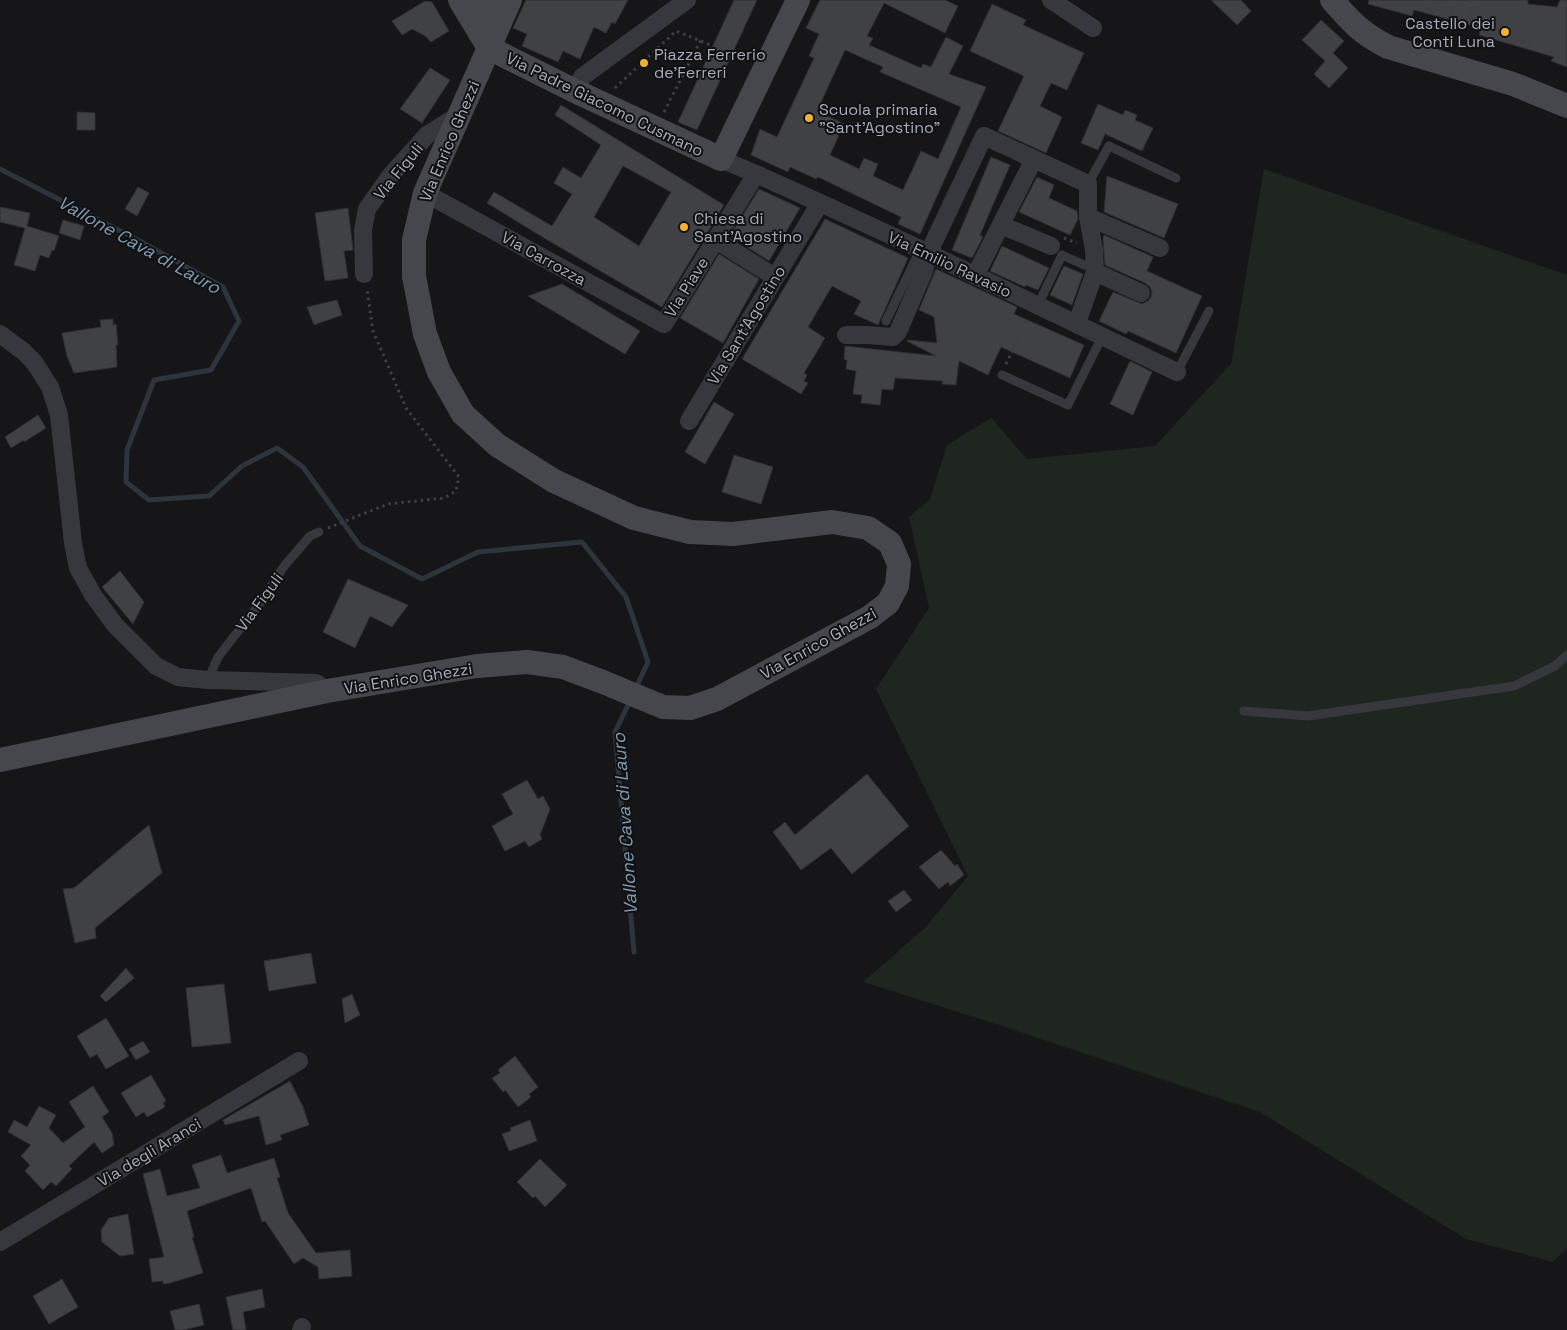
<svg xmlns="http://www.w3.org/2000/svg" width="1567" height="1330" viewBox="0 0 1567 1330" font-family="'Space Grotesk',sans-serif">
<style>
.green{fill:#1e261f}
.lines{fill:none;stroke-linecap:round;stroke-linejoin:round}
.stream{stroke:#2c353c;stroke-width:5}
.building{fill:#404145;stroke:#303034;fill-rule:evenodd}
.path{stroke:#3d3f44;stroke-width:3;stroke-dasharray:2.5 4;stroke-linecap:butt}
.lane{stroke:#37383d;stroke-width:9}
.street{stroke:#37383d;stroke-width:18}
.secondary{stroke:#45474d;stroke-width:24}
.poi-dot{fill:#f2b134;stroke:#111113;stroke-width:2}
.labels{text-anchor:middle;stroke-width:4;stroke-linejoin:round;paint-order:stroke}
.poi-label{font-size:16px;fill:#a8adb8;stroke:#111113;text-anchor:start}
.street-label{font-size:16px;fill:#a8adb8;stroke:#111113}
.water-label{font-size:18px;font-style:italic;fill:#7f9bb3;stroke:#111113}
</style>
<rect width="100%" height="100%" fill="#161618"/>
<polygon class="green" points="1264,169 1567,275 1567,1248 1553,1262 1466,1239 1260,1112 990,1022 863,982 925,928 968,876 876,689 929,608 909,517 930,499 947,445 991,418 1027,459 1155,446 1231,364"/>
<g class="lines">
<g class="stream">
<polyline points="0,169 136,239 223,287 239,321 211,370 154,380 127,450 126,482 149,500 209,496 242,466 277,448 303,467 360,546 422,579 478,552 582,542 626,597 648,662 635,690"/>
<polyline points="631,699 615,732 634,952"/>
</g>
</g>
<g class="building">
<polygon points="526,0 628,0 615,24 612,22 606,33 594,27 580,59 563,51 558,62 522,46 527,34 513,28"/>
<polygon points="734,0 757,0 697,130 678,122"/>
<path d="M820,0H945L958,6L945,33L884,3L867,36L873,38L869,45L921,68L923,64L931,67L946,37L963,46L949,74L986,87L920,234L898,224L901,217L818,177L816,179L790,167L788,172L751,155L760,129L777,137L814,58L809,56L819,34L806,28ZM845,50L883,67L880,72L961,107L938,159L921,151L903,190L873,176L878,164L864,158L859,169L830,155L844,124L817,111Z"/>
<polygon points="1211,0 1241,0 1251,11 1237,25"/>
<polygon points="1369,0 1528,0 1528,4 1557,7 1560,0 1567,0 1567,67 1551,61 1554,57 1479,35 1481,28 1414,10 1412,16 1368,4"/>
<polygon points="425,1 432,2 449,31 431,42 425,36 412,29 402,35 392,21"/>
<polygon points="992,4 1026,20 1023,25 1084,53 1067,90 1051,83 1040,106 1062,117 1046,153 998,131 1024,76 970,51"/>
<polygon points="1321,20 1344,41 1333,53 1348,68 1329,88 1314,74 1325,61 1302,40"/>
<polygon points="430,68 450,80 422,123 400,109"/>
<polygon points="1098,104 1123,115 1125,110 1137,115 1135,120 1153,128 1142,151 1105,134 1098,150 1081,143"/>
<path d="M561,105L724,205L662,307L544,238L487,203L494,192L552,226L572,194L554,183L563,167L581,178L601,145L555,115ZM623,166L671,192L639,246L594,217Z"/>
<polygon points="77,112 95,113 95,130 77,130"/>
<polygon points="991,157 1010,165 980,235 983,237 972,258 952,250"/>
<polygon points="1107,176 1178,204 1164,238 1104,212"/>
<polygon points="1037,177 1054,185 1049,198 1077,211 1078,219 1070,235 1019,212"/>
<polygon points="138,187 149,193 137,216 125,209"/>
<polygon points="759,189 800,208 769,261 730,236"/>
<polygon points="0,207 30,213 27,226 59,236 54,251 52,250 49,258 40,255 35,271 14,265 25,228 0,222"/>
<polygon points="348,208 353,250 344,251 348,278 325,281 315,213"/>
<polygon points="825,219 908,258 878,325 854,314 861,301 852,296 852,295 851,296 832,286 808,327 825,338 804,373 807,375 804,381 808,383 801,394 742,359"/>
<polygon points="63,220 84,226 80,240 59,233"/>
<polygon points="1104,235 1153,257 1147,271 1202,296 1176,353 1128,331 1126,334 1099,321 1113,292 1142,304 1148,301 1151,297 1152,292 1150,287 1145,283 1105,265 1103,239"/>
<polygon points="1002,246 1049,268 1038,290 1026,285 1025,287 990,271"/>
<polygon points="719,254 759,279 723,343 680,318"/>
<polygon points="1064,266 1083,274 1072,305 1050,295"/>
<polygon points="936,269 1017,307 1014,314 1084,345 1070,378 1001,347 988,375 959,361 956,385 942,384 943,381 895,378 893,390 882,389 880,405 861,403 862,395 853,394 856,371 846,369 847,360 844,359 845,346 936,356 907,341 908,340 937,343 934,317 919,310"/>
<polygon points="562,284 640,331 625,354 528,296"/>
<polygon points="337,300 342,315 314,325 307,307"/>
<polygon points="113,319 113,325 116,324 118,345 116,345 117,367 74,373 67,356 62,333 101,327 100,320"/>
<polygon points="1130,361 1152,372 1133,415 1110,404"/>
<polygon points="714,402 734,414 705,464 685,452"/>
<polygon points="38,415 46,428 24,442 24,440 11,448 5,437"/>
<polygon points="734,455 773,467 761,504 722,492"/>
<polygon points="120,571 144,602 133,624 102,587"/>
<polygon points="348,579 408,605 392,627 370,616 355,648 323,632"/>
<polygon points="867,774 909,826 852,874 831,848 801,870 773,832 785,822 795,835"/>
<polygon points="527,780 538,799 543,796 550,809 540,835 542,839 529,847 525,841 505,851 492,826 513,814 502,794"/>
<polygon points="149,825 162,873 95,928 96,938 75,943 63,889 74,888"/>
<polygon points="941,850 955,866 957,864 964,875 950,886 948,882 939,889 919,867"/>
<polygon points="904,890 912,900 896,912 888,901"/>
<polygon points="311,953 316,983 269,991 264,961"/>
<polygon points="126,968 134,978 106,1002 100,996"/>
<polygon points="224,984 231,1043 192,1047 186,988"/>
<polygon points="352,994 360,1015 345,1023 342,999"/>
<polygon points="106,1018 129,1056 106,1069 97,1054 90,1058 77,1036"/>
<polygon points="143,1041 150,1052 136,1060 129,1049"/>
<polygon points="515,1056 538,1087 529,1094 531,1097 518,1107 505,1090 503,1092 492,1078 500,1073 498,1070"/>
<polygon points="151,1075 166,1101 163,1103 165,1107 147,1117 144,1112 136,1117 121,1093"/>
<polygon points="290,1081 303,1107 309,1125 280,1135 282,1140 266,1145 259,1116 225,1125 223,1120"/>
<polygon points="93,1086 109,1112 102,1117 112,1133 114,1145 102,1153 94,1142 69,1166 72,1169 56,1186 51,1182 43,1190 25,1171 30,1165 21,1156 31,1145 8,1132 14,1120 27,1127 39,1106 56,1115 49,1128 63,1143 85,1127 69,1102"/>
<polygon points="530,1120 537,1141 509,1151 502,1134 511,1131 510,1128"/>
<polygon points="221,1155 227,1173 274,1158 280,1177 277,1178 288,1213 316,1253 350,1250 352,1276 319,1279 318,1267 303,1258 294,1264 265,1221 262,1222 251,1188 187,1211 194,1237 192,1237 203,1273 170,1283 163,1284 163,1281 152,1282 149,1259 164,1257 143,1174 160,1169 167,1196 200,1188 192,1165"/>
<polygon points="540,1159 567,1185 545,1207 535,1196 533,1198 517,1182"/>
<polygon points="128,1214 134,1254 120,1256 102,1242 101,1230 109,1218"/>
<polygon points="62,1279 78,1307 49,1324 33,1296"/>
<polygon points="262,1289 265,1307 243,1312 246,1330 233,1330 226,1297"/>
<polygon points="199,1304 204,1325 183,1330 175,1330 170,1311"/>
</g>
<g class="lines">
<g class="path">
<polyline points="1428,0 1443,6 1468,22 1533,45"/>
<polyline points="1468,22 1471,0"/>
<polyline points="615,88 676,31 713,46 747,62"/>
<polyline points="664,112 701,40"/>
<polyline points="1064,238 1077,243"/>
<polyline points="1006,364 1028,318"/>
<polyline points="328,528 388,504 444,498 456,491 459,477 406,408 373,331 367,289"/>
</g>
<g class="lane">
<polyline points="1088,184 1109,146 1176,178"/>
<polyline points="1038,305 1062,255 1084,265"/>
<polyline points="886,321 920,250"/>
<polyline points="1177,372 1209,311"/>
<polyline points="1002,375 1068,405 1102,337"/>
<polyline points="208,680 218,657 258,606 285,565 310,536 319,532"/>
<polyline points="1244,711 1308,716 1514,686 1555,666 1567,655"/>
</g>
<g class="street">
<polyline points="1051,0 1093,28"/>
<polyline points="575,91 582,77 687,0"/>
<path d="M721,159C875,225 1025,300 1177,372"/>
<polyline points="425,193 664,324 756,174"/>
<polyline points="1088,217 1160,248"/>
<polyline points="1001,225 1051,246"/>
<polyline points="716,240 775,277"/>
<polyline points="1095,272 1141,293"/>
<polyline points="364,274 363,230 367,209 391,175 427,135 459,115"/>
<polyline points="975,276 1034,159"/>
<polyline points="0,334 23,351 34,362 50,387 59,415 73,543 78,568 93,595 115,625 156,666 178,677 208,680 316,683 327,691"/>
<polyline points="846,335 868,335 893,337 898,332 924,271 928,254 984,136 1088,184 1088,217 1094,250 1095,272 1077,323"/>
<polyline points="689,421 820,203"/>
<polyline points="0,1242 299,1061"/>
<polyline points="301,1330 302,1327"/>
</g>
<g class="secondary">
<polyline points="460,0 489,48"/>
<polyline points="483,0 498,26"/>
<path d="M1332,0C1352,23 1361,33 1388,47L1513,84L1567,106"/>
<polyline points="489,48 575,91 721,159 798,0"/>
<polyline points="0,760 327,691 477,666 527,662 563,667 603,682 663,707 690,708 717,699 870,617 888,603 897,586 899,564 890,543 868,528 832,522 733,534 690,532 634,518 554,481 497,445 463,414 439,372 425,334 414,276 414,240 425,193 510,0"/>
</g>
</g>
<g class="poi-dot">
<circle cx="1505" cy="32" r="5"/>
<circle cx="644" cy="63" r="5"/>
<circle cx="809" cy="118" r="5"/>
<circle cx="684" cy="227" r="5"/>
</g>
<g class="labels">
<g class="poi-label">
<text x="1495" y="29" text-anchor="end">Castello dei<tspan x="1495" dy="18">Conti Luna</tspan></text>
<text x="654" y="60">Piazza Ferrerio<tspan x="654" dy="18">de'Ferreri</tspan></text>
<text x="819" y="115">Scuola primaria<tspan x="819" dy="18">"Sant'Agostino"</tspan></text>
<text x="694" y="224">Chiesa di<tspan x="694" dy="18">Sant'Agostino</tspan></text>
</g>
<g class="street-label">
<text transform="translate(605 104) rotate(26)" y="6">Via Padre Giacomo Cusmano</text>
<text transform="translate(449 141) rotate(-67)" y="6">Via Enrico Ghezzi</text>
<text transform="translate(398 171) rotate(-51)" y="6">Via Figuli</text>
<text transform="translate(544 258) rotate(29)" y="6">Via Carrozza</text>
<text transform="translate(950 264) rotate(25)" y="6">Via Emilio Ravasio</text>
<text transform="translate(686 287) rotate(-58)" y="6">Via Piave</text>
<text transform="translate(746 325) rotate(-59)" y="6">Via Sant'Agostino</text>
<text transform="translate(259 602) rotate(-54)" y="6">Via Figuli</text>
<text transform="translate(818 643) rotate(-29)" y="6">Via Enrico Ghezzi</text>
<text transform="translate(408 678) rotate(-9)" y="6">Via Enrico Ghezzi</text>
<text transform="translate(149 1152) rotate(-31)" y="6">Via degli Aranci</text>
</g>
<g class="water-label">
<text transform="translate(139 245) rotate(29)" y="6">Vallone Cava di Lauro</text>
<text transform="translate(625 824) rotate(-94)" y="6">Vallone Cava di Lauro</text>
</g>
</g>
</svg>
